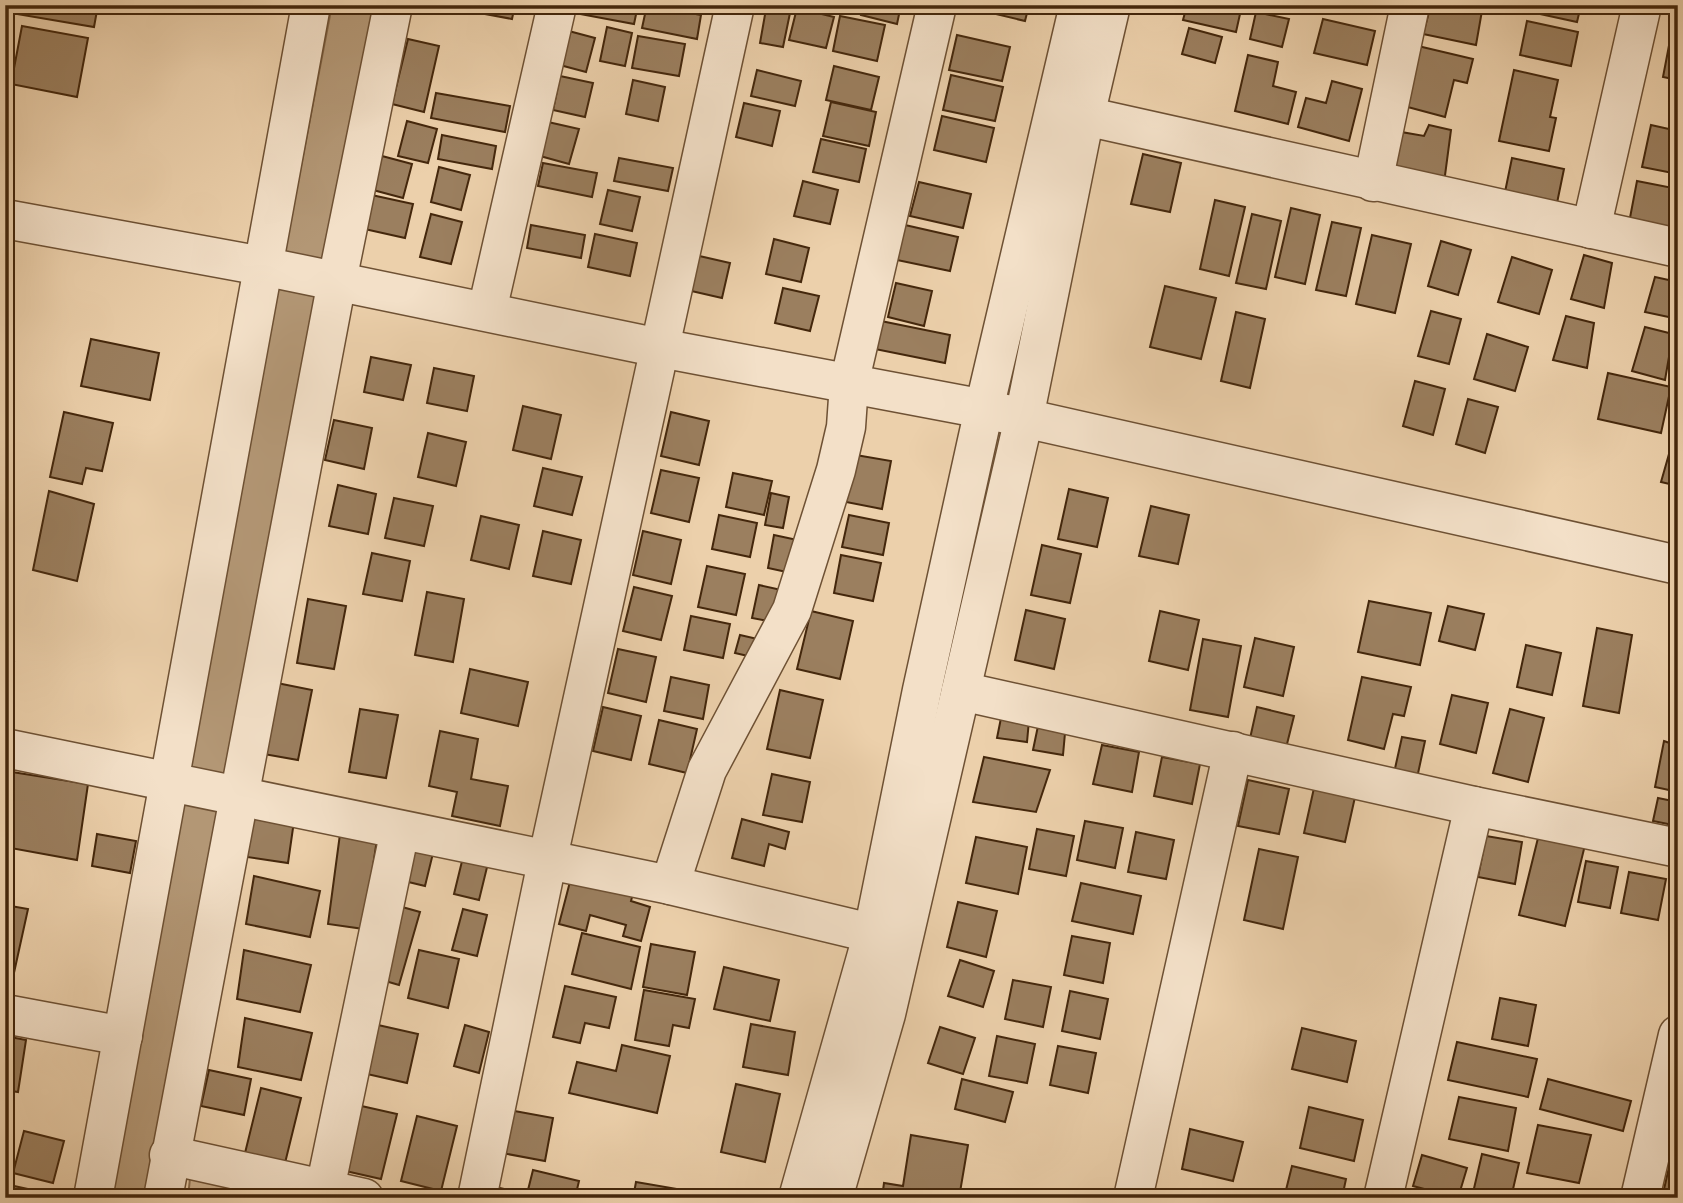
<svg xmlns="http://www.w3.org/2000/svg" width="1683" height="1203" viewBox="0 0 1683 1203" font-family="'EB Garamond',serif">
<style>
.green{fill:#cfb390;stroke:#8a6d4e;stroke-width:2}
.water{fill:#b39775;stroke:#876a4b;stroke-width:2}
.building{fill:#9b7f5f;stroke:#44270c;stroke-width:2}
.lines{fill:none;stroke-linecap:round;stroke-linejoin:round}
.minor-casing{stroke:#6e5134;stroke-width:41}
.minor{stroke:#f3e0c8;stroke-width:38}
</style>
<rect width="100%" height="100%" fill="#ecd0ab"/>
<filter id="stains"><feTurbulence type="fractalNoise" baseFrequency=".00286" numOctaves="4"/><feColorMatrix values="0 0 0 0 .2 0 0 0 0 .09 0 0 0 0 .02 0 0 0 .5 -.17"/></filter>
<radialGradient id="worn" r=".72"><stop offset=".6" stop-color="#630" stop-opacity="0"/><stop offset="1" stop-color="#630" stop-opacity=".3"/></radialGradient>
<polygon class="green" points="190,1178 301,1198 188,1198"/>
<polygon class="water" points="332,5 376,5 150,1198 102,1198"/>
<g class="building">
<polygon points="6,5 98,5 94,27 5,12"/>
<polygon points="431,5 450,5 449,10"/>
<polygon points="459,5 515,5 512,19 458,9"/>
<polygon points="582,5 638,5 634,24 580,14"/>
<polygon points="647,5 701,15 697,39 642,28"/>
<polygon points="864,5 901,5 897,24 861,15"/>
<polygon points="958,5 1029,5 1025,21"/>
<polygon points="1187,5 1242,5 1236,32 1183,20"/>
<polygon points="1431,5 1483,5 1476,45 1423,34"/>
<polygon points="1527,5 1581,5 1577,22 1526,11"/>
<polygon points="797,8 834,17 826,48 789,40"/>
<polygon points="766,9 790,13 783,47 760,43"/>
<polygon points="1256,12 1289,19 1282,47 1250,39"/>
<polygon points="840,16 885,25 877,61 833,51"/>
<polygon points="1323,19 1375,31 1367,65 1314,53"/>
<polygon points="1527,21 1578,32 1571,66 1520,55"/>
<polygon points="22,26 88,38 77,97 11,84"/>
<polygon points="607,27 632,33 625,66 600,61"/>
<polygon points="1189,28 1222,37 1215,63 1182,54"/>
<polygon points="565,30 595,38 586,72 556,64"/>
<polygon points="957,35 1010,47 1002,81 949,70"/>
<polygon points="1671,35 1678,37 1678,80 1663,77"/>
<polygon points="638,36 685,44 679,76 632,68"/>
<polygon points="408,39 439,46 424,112 392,104"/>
<polygon points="1418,46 1473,59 1467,83 1454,80 1445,117 1404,106"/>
<polygon points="1248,55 1278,62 1273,86 1296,92 1288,124 1235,111"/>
<polygon points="834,66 879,77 871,110 826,100"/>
<polygon points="757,70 801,81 795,106 751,96"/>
<polygon points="1514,70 1558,80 1550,117 1556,118 1549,151 1499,141"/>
<polygon points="951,75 1003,87 995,121 943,110"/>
<polygon points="560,76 593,83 585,117 553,110"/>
<polygon points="633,80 665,87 658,121 626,114"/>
<polygon points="1332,81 1362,89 1349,141 1298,127 1306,98 1326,103"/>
<polygon points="436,93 510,106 505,132 431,118"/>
<polygon points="831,102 876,112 869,146 823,136"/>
<polygon points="744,103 780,111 772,146 736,137"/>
<polygon points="942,116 994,128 986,162 934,150"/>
<polygon points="407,121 437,129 428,163 398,156"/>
<polygon points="548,122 579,129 569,164 540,156"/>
<polygon points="1429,125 1451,130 1444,183 1391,172 1401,132 1424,136"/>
<polygon points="1651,125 1678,131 1678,174 1642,167"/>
<polygon points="442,135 496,146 492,169 438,159"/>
<polygon points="821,139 866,149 859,182 813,172"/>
<polygon points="1143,154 1181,163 1170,212 1131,204"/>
<polygon points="382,156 412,164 403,198 373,190"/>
<polygon points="619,158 673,168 668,191 614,181"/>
<polygon points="1512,158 1564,169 1557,203 1505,192"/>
<polygon points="543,163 597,173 592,197 538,186"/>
<polygon points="439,167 470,175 461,210 431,202"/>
<polygon points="803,181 838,190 830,224 794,216"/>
<polygon points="1637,181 1678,189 1678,233 1629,223"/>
<polygon points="919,182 971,194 963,228 910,216"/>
<polygon points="608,190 640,197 632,231 600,224"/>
<polygon points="367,194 413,204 405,238 360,228"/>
<polygon points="1215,200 1245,207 1229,276 1200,269"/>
<polygon points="1291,208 1320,215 1305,284 1275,277"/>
<polygon points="431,214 462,222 451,264 420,257"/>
<polygon points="1252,214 1281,221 1266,289 1236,283"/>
<polygon points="1332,222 1361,228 1346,296 1316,290"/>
<polygon points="531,225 585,235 581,258 527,248"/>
<polygon points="905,225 958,237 950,271 897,260"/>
<polygon points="595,234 637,243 630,276 588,267"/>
<polygon points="1372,235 1411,244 1395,313 1356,304"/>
<polygon points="774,239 809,248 801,282 766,274"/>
<polygon points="1441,241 1471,250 1458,295 1428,286"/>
<polygon points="695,255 730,263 722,298 687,290"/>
<polygon points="1584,255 1612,263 1604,308 1571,299"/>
<polygon points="1512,257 1552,270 1539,314 1498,302"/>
<polygon points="1655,277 1678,282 1678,319 1645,312"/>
<polygon points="896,283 932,291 924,326 888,317"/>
<polygon points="1165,286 1216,298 1201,359 1150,347"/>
<polygon points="783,288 819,296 810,331 775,323"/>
<polygon points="1431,311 1461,319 1449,364 1418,356"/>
<polygon points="1236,312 1265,319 1250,388 1221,381"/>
<polygon points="1566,316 1594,323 1587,368 1553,360"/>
<polygon points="876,320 950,335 945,363 870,348"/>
<polygon points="1645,327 1673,334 1665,380 1632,371"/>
<polygon points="1487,334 1528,347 1515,391 1474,379"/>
<polygon points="91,339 159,353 150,400 81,386"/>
<polygon points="371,357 411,365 403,400 364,392"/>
<polygon points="434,368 474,376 467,411 427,403"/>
<polygon points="1608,373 1671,387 1661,433 1598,419"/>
<polygon points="1415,381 1445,389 1433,435 1403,426"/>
<polygon points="1468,399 1498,407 1485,453 1456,444"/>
<polygon points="523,406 561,415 551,459 513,450"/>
<polygon points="64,412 113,423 102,471 86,468 82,484 50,477"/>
<polygon points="671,412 709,421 699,465 661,456"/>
<polygon points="334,420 372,428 364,469 325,460"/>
<polygon points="428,433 466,442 456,486 418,477"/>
<polygon points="1671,447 1678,449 1678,486 1661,482"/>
<polygon points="850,454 891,461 882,509 841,501"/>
<polygon points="543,468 582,477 572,515 534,506"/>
<polygon points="661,470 699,478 689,522 651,513"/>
<polygon points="733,473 772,481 764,515 726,507"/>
<polygon points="338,485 376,494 368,534 329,526"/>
<polygon points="1069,489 1108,498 1097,547 1058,539"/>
<polygon points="49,491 94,504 77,581 33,570"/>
<polygon points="771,493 789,497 783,528 765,525"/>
<polygon points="394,498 433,506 424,546 385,538"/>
<polygon points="1151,506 1189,515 1178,564 1139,556"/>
<polygon points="719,515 757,523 750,557 712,549"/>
<polygon points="849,515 889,523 883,555 842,547"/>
<polygon points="481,516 519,525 509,569 471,560"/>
<polygon points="543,531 581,540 571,584 533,576"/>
<polygon points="643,531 681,540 671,584 633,575"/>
<polygon points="774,535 802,541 796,574 768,568"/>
<polygon points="1042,545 1081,554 1070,603 1031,595"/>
<polygon points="372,553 410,561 402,601 363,594"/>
<polygon points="841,555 881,563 873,601 834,593"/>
<polygon points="707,566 745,574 736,615 698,607"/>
<polygon points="759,585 786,591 780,623 752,618"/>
<polygon points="634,587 672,596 661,640 623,631"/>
<polygon points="427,592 464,599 453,662 415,655"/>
<polygon points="308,599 346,606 334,669 297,663"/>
<polygon points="1369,601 1431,613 1420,665 1358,652"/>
<polygon points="1448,606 1484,614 1475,650 1439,641"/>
<polygon points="1026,610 1065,619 1054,669 1015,660"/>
<polygon points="811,611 853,621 840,679 797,669"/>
<polygon points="1160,611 1199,620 1188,670 1149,661"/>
<polygon points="691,616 730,624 723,658 684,650"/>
<polygon points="1597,628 1632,635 1619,713 1583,706"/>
<polygon points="740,635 766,641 761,659 735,653"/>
<polygon points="1255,638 1294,647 1283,696 1244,687"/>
<polygon points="1203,639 1241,646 1228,717 1190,710"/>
<polygon points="1526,645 1561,653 1552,695 1517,687"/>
<polygon points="618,649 656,657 646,702 608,693"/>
<polygon points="5,660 14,662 8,702 5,702"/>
<polygon points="470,669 528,682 518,726 461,713"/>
<polygon points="671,677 709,685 703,719 664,711"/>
<polygon points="1362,677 1411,687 1404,716 1393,714 1384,749 1348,740"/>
<polygon points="272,682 312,690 298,760 258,753"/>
<polygon points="780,690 823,700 810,758 767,749"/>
<polygon points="1452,695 1488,703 1476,753 1440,744"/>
<polygon points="603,707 641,716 631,760 593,751"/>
<polygon points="1257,707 1294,716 1285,752 1249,743"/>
<polygon points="360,709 398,715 386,778 349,772"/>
<polygon points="1510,709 1544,718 1528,782 1493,773"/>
<polygon points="1002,713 1029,720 1027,742 997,738"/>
<polygon points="659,720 697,729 687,773 649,764"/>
<polygon points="1038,726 1065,733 1063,755 1033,750"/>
<polygon points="440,731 478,739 471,779 508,786 500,826 452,816 457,792 429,786"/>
<polygon points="1402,737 1425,741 1417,778 1394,773"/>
<polygon points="1664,741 1678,746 1678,792 1655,787"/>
<polygon points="1102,745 1139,752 1132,792 1093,784"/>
<polygon points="984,757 1050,770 1036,812 973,802"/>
<polygon points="1162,757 1200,764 1192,804 1154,796"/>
<polygon points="12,772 88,784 77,860 5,847 5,805"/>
<polygon points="772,774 810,782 802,822 763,815"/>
<polygon points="1248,780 1289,789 1279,834 1238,826"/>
<polygon points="1314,788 1355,797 1345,842 1304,833"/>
<polygon points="1658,798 1678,802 1678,826 1653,821"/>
<polygon points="254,808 295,814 288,863 247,857"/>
<polygon points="742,819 789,832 785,849 769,844 764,866 732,858"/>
<polygon points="1085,821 1123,828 1115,868 1077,860"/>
<polygon points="1037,829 1074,836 1066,876 1029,869"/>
<polygon points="1136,832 1174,840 1166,879 1128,872"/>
<polygon points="97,834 136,841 130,873 92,866"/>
<polygon points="340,834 377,839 364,929 328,924"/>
<polygon points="1539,834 1585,845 1565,926 1519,915"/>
<polygon points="1486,836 1522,842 1515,884 1478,877"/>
<polygon points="976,837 1027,847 1018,894 966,883"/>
<polygon points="410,839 435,845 425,886 400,880"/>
<polygon points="1259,849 1298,857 1283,929 1244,920"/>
<polygon points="464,853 489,859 479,900 454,894"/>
<polygon points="1586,861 1618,867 1610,908 1578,902"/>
<polygon points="1629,872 1666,879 1658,920 1621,913"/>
<polygon points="572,874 634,890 631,901 650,907 641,941 623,936 626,925 590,915 586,931 559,924"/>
<polygon points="254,876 320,891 310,937 246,924"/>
<polygon points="1081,883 1141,896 1133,934 1072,921"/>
<polygon points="958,902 997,911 986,957 947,947"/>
<polygon points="5,905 28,909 12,982 5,981"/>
<polygon points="395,905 420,912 399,985 375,978"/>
<polygon points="463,909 487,915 477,956 452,950"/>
<polygon points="582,933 640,947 631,989 572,974"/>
<polygon points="1072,936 1110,943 1103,983 1064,975"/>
<polygon points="651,944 695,952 687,995 643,987"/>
<polygon points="244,950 311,965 300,1012 237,999"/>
<polygon points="419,950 459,959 448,1008 408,998"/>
<polygon points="960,960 994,971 983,1007 948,996"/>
<polygon points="724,967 779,980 770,1021 714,1009"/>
<polygon points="1013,980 1051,987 1043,1027 1005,1019"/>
<polygon points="565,986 616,997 609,1028 585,1023 580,1043 553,1037"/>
<polygon points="644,990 695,999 689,1028 673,1025 669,1046 635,1040"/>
<polygon points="1070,991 1108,999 1100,1039 1062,1031"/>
<polygon points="1500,998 1536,1005 1528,1046 1492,1039"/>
<polygon points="245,1018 312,1033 301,1080 238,1067"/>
<polygon points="751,1024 795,1032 788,1075 743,1067"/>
<polygon points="378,1025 418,1034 407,1083 367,1074"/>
<polygon points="465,1025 489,1032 479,1073 454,1066"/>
<polygon points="940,1027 975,1038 963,1074 928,1063"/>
<polygon points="1302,1028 1356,1041 1347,1082 1292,1069"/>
<polygon points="5,1036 26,1040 18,1092 5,1090"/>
<polygon points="997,1036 1035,1044 1027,1083 989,1076"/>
<polygon points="1457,1042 1537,1059 1528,1097 1448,1080"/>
<polygon points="622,1045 670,1056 657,1113 569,1093 577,1062 616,1071"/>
<polygon points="1058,1046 1096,1053 1088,1093 1050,1085"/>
<polygon points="209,1070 251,1079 244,1115 201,1106"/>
<polygon points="962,1079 1013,1092 1005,1122 955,1109"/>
<polygon points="1548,1079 1631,1101 1623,1131 1540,1109"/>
<polygon points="736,1084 780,1094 765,1162 721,1152"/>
<polygon points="261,1088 301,1098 285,1163 245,1153"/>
<polygon points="1459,1097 1516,1108 1508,1151 1449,1139"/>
<polygon points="357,1105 397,1114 381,1179 341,1170"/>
<polygon points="1309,1107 1363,1120 1354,1161 1300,1148"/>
<polygon points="509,1110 553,1118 545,1161 502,1153"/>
<polygon points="417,1116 457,1126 441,1191 401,1181"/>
<polygon points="1538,1125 1591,1135 1579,1183 1527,1173"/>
<polygon points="1190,1129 1243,1142 1233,1181 1182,1169"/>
<polygon points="24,1131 64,1141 53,1183 13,1173"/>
<polygon points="5,1135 13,1137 5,1166"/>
<polygon points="911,1135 968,1145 959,1198 882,1198 884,1183 903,1186"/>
<polygon points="1482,1154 1519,1163 1511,1198 1472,1197"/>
<polygon points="1672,1154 1678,1155 1678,1198 1662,1198"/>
<polygon points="1422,1155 1467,1168 1458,1198 1413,1186"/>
<polygon points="1292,1166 1346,1179 1342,1198 1284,1198"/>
<polygon points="533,1170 579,1181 575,1198 493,1198 495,1187 527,1194"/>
<polygon points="636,1182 683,1190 682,1198 633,1198"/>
<polygon points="5,1184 28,1189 26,1198 5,1198"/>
</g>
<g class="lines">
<g class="minor-casing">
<g id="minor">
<polyline points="1085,116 1678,248"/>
<polyline points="1373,182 1410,5"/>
<polyline points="5,219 262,266 660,348 984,409 1678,565"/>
<polyline points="1591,229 1642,5"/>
<polyline points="487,311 557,5"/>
<polyline points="961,691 1474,806 1678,848"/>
<polyline points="5,748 670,885 896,939"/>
<polyline points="670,885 707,770 792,610 836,470 846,427 849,384 937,5"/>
<polyline points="5,1014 123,1036"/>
<polyline points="169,1155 364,1198"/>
<polyline points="325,1189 400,830"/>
<polyline points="93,1198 311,5"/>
<polyline points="163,1198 337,281 393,5"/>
<polyline points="477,1198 547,862 735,5"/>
<polyline points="798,1198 873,933 922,690 984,409 1079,5"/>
<polyline points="833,1198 886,1014 1024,418 1085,116 1111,5"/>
<polyline points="1133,1198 1233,751"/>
<polyline points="1383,1198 1474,806"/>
<polyline points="1640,1198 1678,1035"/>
</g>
</g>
<use href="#minor" class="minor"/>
</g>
<rect width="1683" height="1203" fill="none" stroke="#ecd0ab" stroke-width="28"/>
<rect x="7" y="7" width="1669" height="1189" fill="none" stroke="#44270c" stroke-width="3.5"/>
<rect x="14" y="14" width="1655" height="1175" fill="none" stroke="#44270c" stroke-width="2"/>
<rect width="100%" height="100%" filter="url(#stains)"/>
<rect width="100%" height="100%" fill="url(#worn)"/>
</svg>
